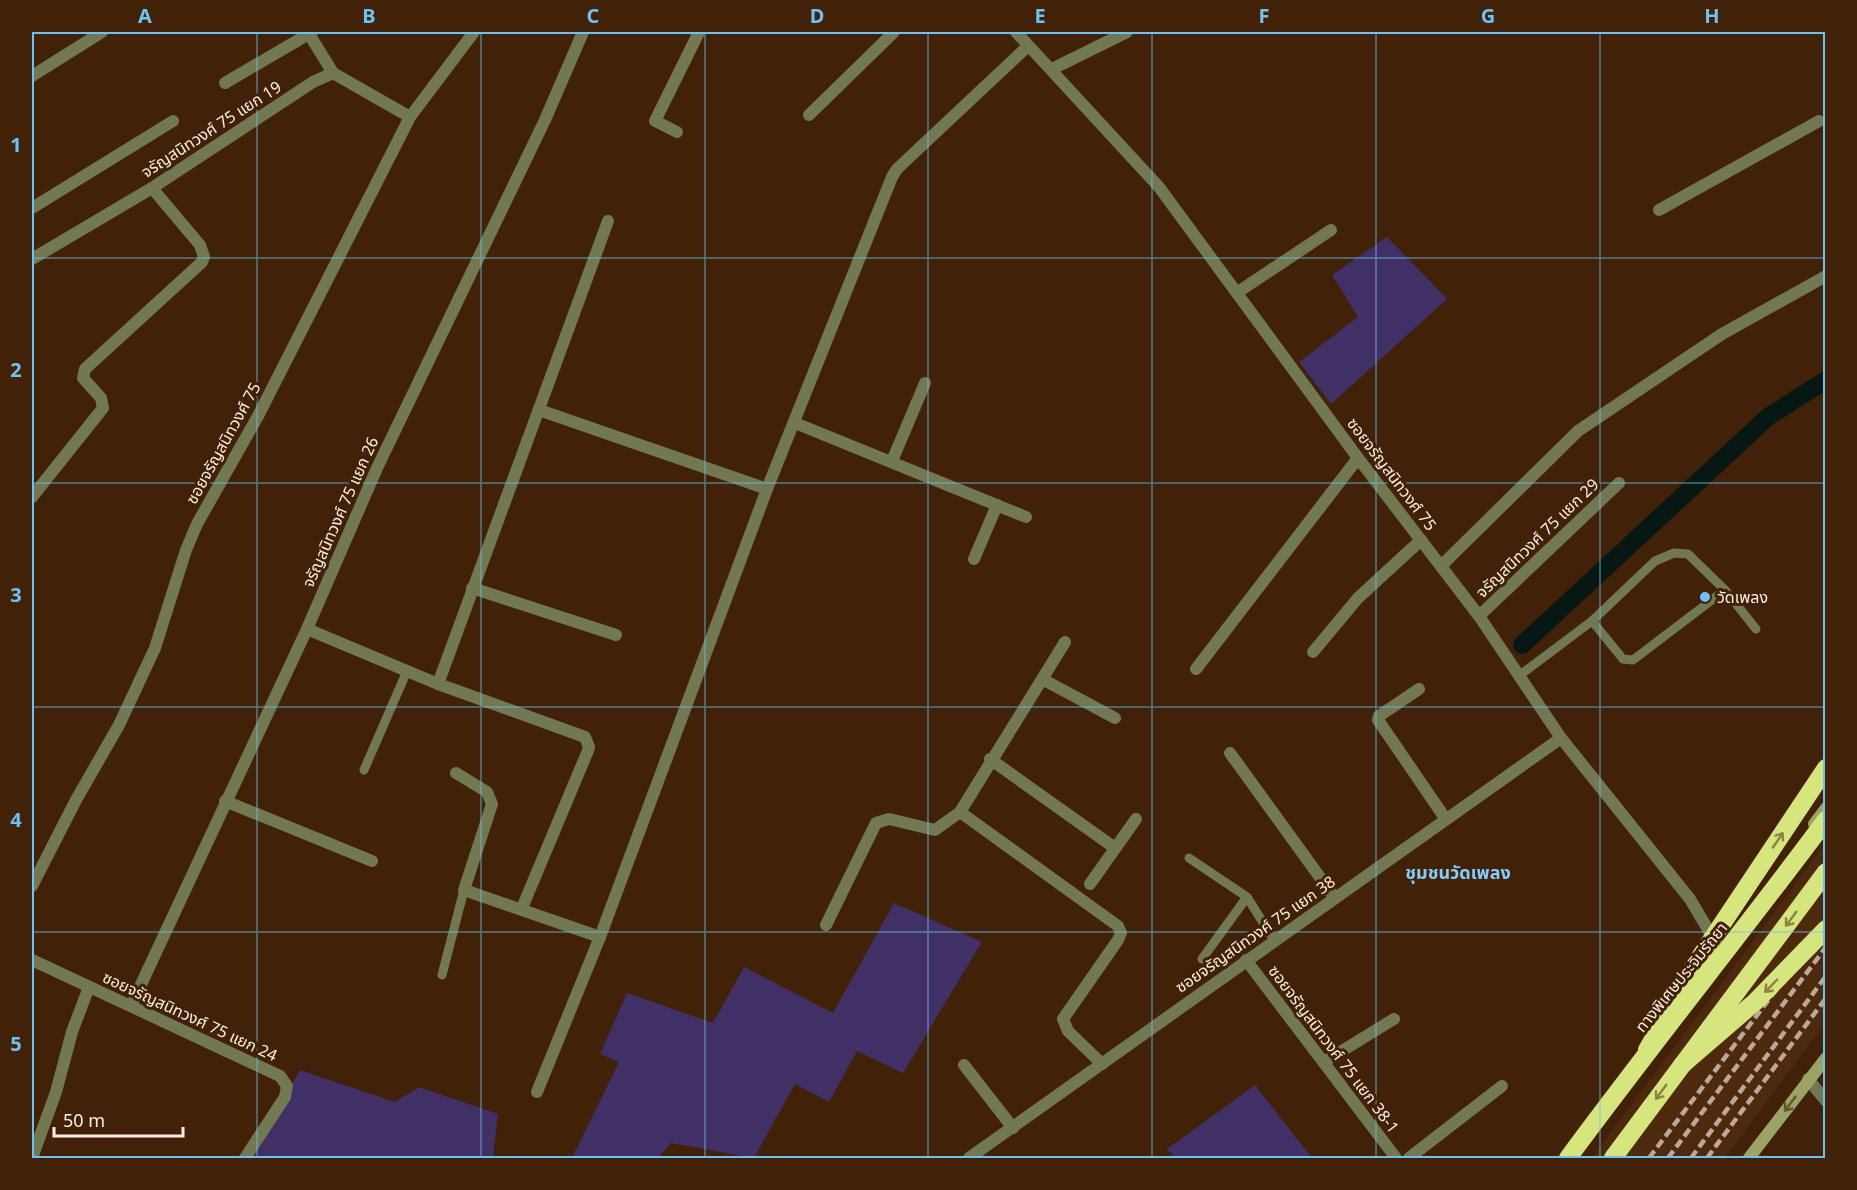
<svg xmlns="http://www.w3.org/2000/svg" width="1857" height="1190" viewBox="0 0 1857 1190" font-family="'Noto Sans','Noto Sans Thai',sans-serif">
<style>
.built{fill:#4d2a0e}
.green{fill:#403065}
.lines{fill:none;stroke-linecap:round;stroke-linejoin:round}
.canal{stroke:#071814;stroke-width:18}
.service{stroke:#727851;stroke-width:9}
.minor{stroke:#727851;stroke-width:12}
.tertiary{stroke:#727851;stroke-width:12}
.secondary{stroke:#9ba464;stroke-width:12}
.motorway{stroke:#d7e57e;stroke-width:18}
.rail{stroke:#bca899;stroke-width:4.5;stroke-dasharray:9 4.5;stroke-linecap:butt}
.motorway-bridge{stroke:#d7e57e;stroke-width:18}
.oneway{stroke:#8c8343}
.oneway2{stroke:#65552d}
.grid{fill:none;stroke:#6dc2f3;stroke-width:1.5;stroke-opacity:0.55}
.poi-dot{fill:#6dc2f3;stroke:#412108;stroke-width:2}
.labels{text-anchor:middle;stroke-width:6;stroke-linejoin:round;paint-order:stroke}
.street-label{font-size:16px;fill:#fceee4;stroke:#412108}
.poi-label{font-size:16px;fill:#fceee4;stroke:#412108;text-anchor:start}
.neighbourhood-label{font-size:18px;font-weight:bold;fill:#81cefc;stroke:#412108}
.neatline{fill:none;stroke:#6dc2f3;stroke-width:2}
.grid-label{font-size:20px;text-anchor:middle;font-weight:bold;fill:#6dc2f3}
</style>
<rect width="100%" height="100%" fill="#412108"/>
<polygon class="built" points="1825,844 1825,1023 1725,1158 1592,1158"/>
<g class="green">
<polygon points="1387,237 1447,299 1331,404 1299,362 1358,317 1332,275"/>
<polygon points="894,903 982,942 903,1073 857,1051 829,1102 795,1084 754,1158 671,1143 658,1158 572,1158 619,1062 600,1054 627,993 713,1023 744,967 833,1013"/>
<polygon points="300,1070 395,1102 419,1087 498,1114 493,1158 253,1158"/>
<polygon points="1255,1085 1312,1158 1175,1158 1167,1149"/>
</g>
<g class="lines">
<polyline class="canal" points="1522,645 1769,416 1826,380"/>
<g class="service">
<polyline points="1592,621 1623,659 1633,660 1725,590"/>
<polyline points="1519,676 1592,621 1655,561 1674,553 1688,554 1725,590 1756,629"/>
<polyline points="364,770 407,671"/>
<polyline points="1189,858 1247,897 1274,940"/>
<polyline points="1202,959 1247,897"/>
<polyline points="442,975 464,890"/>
</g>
<g class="minor">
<polyline points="309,34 333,73"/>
<polyline points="1052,69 1127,32"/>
<polyline points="32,76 102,32"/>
<polyline points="225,83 312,32"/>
<polyline points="809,115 894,32"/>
<polyline points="677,132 655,121 699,32"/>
<polyline points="32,208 173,121"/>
<polyline points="1659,210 1819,121"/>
<polyline points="32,259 152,188 313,82 333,73 410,117"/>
<polyline points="1238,292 1331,230"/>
<polyline points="539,410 767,489"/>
<polyline points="795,423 1026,517"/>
<polyline points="892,461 925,383"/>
<polyline points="32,497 103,408 101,398 83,378 85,369 202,262 204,257 200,245 152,188"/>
<polyline points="974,559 997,505"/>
<polyline points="1441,566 1578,431 1722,334 1826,276"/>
<polyline points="472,588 616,635"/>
<polyline points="1479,616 1619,483"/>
<polyline points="307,629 438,684 585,737 589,747 587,753 522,908"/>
<polyline points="1313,652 1358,598 1421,540"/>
<polyline points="1196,669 1358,458"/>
<polyline points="1042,679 1115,718"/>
<polyline points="438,684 608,221"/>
<polyline points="1419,689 1379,716 1378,720 1445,818"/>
<polyline points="1230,753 1335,898"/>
<polyline points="990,759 1115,848"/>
<polyline points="456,773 487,792 492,804 464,890 600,937"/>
<polyline points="225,801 372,861"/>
<polyline points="960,812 1118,926 1121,933 1118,940 1063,1019 1068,1031 1102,1064"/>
<polyline points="1090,884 1136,819"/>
<polyline points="826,925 876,823 889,819 935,830 960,812 1065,642"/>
<polyline points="32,960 280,1076 287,1086 285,1097 245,1158"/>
<polyline points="1246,960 1396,1158"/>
<polyline points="131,1006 307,629 377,468 545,120 583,32"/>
<polyline points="1324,1062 1394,1019"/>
<polyline points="964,1065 1013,1128"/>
<polyline points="537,1092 600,937 767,489 892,177 897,169 1028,46"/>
<polyline points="32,1158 56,1092 72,1032 89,987"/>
<polyline points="969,1158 1561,738"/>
<polyline points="1409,1158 1502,1086"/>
</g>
<g class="tertiary">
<polyline points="1016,32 1159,187 1358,458 1479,616 1561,738 1690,899 1716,943"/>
<polyline points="32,886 76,800 119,725 155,648 186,550 197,524 258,416 410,117 474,32"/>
<polyline points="1808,1079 1826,1101"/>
</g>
<g class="secondary">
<polyline points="1814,824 1826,808"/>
<polyline points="1749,1158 1826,1058"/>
</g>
<g class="motorway">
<path d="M1568,1158C1652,1044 1741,934 1826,820"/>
<polyline points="1613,1158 1826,872"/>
</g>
<g class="rail">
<polyline points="1649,1158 1826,924"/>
<polyline points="1668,1158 1826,947"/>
<polyline points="1691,1158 1826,976"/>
<polyline points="1707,1158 1826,998"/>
</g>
<g class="motorway-bridge">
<polyline points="1647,1050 1698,960 1826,768"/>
<polyline points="1682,1065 1755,1002 1826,929"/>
</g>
</g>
<defs><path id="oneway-shaft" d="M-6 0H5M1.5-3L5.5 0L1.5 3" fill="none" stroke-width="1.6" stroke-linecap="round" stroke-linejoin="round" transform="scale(1.5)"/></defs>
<g class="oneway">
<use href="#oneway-shaft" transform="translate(1778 840) rotate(-56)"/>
<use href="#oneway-shaft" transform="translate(1791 919) rotate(127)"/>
<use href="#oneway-shaft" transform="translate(1771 986) rotate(134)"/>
<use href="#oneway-shaft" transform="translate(1661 1092) rotate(126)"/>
</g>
<use class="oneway2" href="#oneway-shaft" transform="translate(1790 1104) rotate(127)"/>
<path class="grid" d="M257,32V1158M481,32V1158M705,32V1158M928,32V1158M1152,32V1158M1376,32V1158M1600,32V1158M32,258H1826M32,483H1826M32,707H1826M32,932H1826"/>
<circle class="poi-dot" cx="1705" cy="597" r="6"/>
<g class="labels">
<g class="street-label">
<text transform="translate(211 129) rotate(-33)" y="6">จรัญสนิทวงศ์ 75 แยก 19</text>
<text transform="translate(223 443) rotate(-61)" y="6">ซอยจรัญสนิทวงศ์ 75</text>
<text transform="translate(1392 474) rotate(53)" y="6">ซอยจรัญสนิทวงศ์ 75</text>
<text transform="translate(340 512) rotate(-66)" y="6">จรัญสนิทวงศ์ 75 แยก 26</text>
<text transform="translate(1537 538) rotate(-44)" y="6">จรัญสนิทวงศ์ 75 แยก 29</text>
<text transform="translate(1255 934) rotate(-35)" y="6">ซอยจรัญสนิทวงศ์ 75 แยก 38</text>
<text transform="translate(1681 977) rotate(-51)" y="6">ทางพิเศษประจิมรัถยา</text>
<text transform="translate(190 1016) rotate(25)" y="6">ซอยจรัญสนิทวงศ์ 75 แยก 24</text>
<text transform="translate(1334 1049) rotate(53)" y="6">ซอยจรัญสนิทวงศ์ 75 แยก 38-1</text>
</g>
<g class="poi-label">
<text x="1717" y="603">วัดเพลง</text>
</g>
<g class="neighbourhood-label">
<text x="1458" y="879">ชุมชนวัดเพลง</text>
</g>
</g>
<rect width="1857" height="1190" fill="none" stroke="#412108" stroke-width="66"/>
<path d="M54 1127v9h129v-9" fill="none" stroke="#fceee4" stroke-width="3"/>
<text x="63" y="1127" font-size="18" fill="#fceee4" stroke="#412108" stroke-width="4.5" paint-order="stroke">50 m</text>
<rect x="33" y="33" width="1791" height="1124" class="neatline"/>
<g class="grid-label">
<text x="145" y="23">A</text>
<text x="369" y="23">B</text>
<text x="593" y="23">C</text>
<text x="817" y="23">D</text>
<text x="1040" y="23">E</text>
<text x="1264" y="23">F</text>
<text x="1488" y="23">G</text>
<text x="1712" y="23">H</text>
<text x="16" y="152">1</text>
<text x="16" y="377">2</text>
<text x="16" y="602">3</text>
<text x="16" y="827">4</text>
<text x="16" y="1051">5</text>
</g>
</svg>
